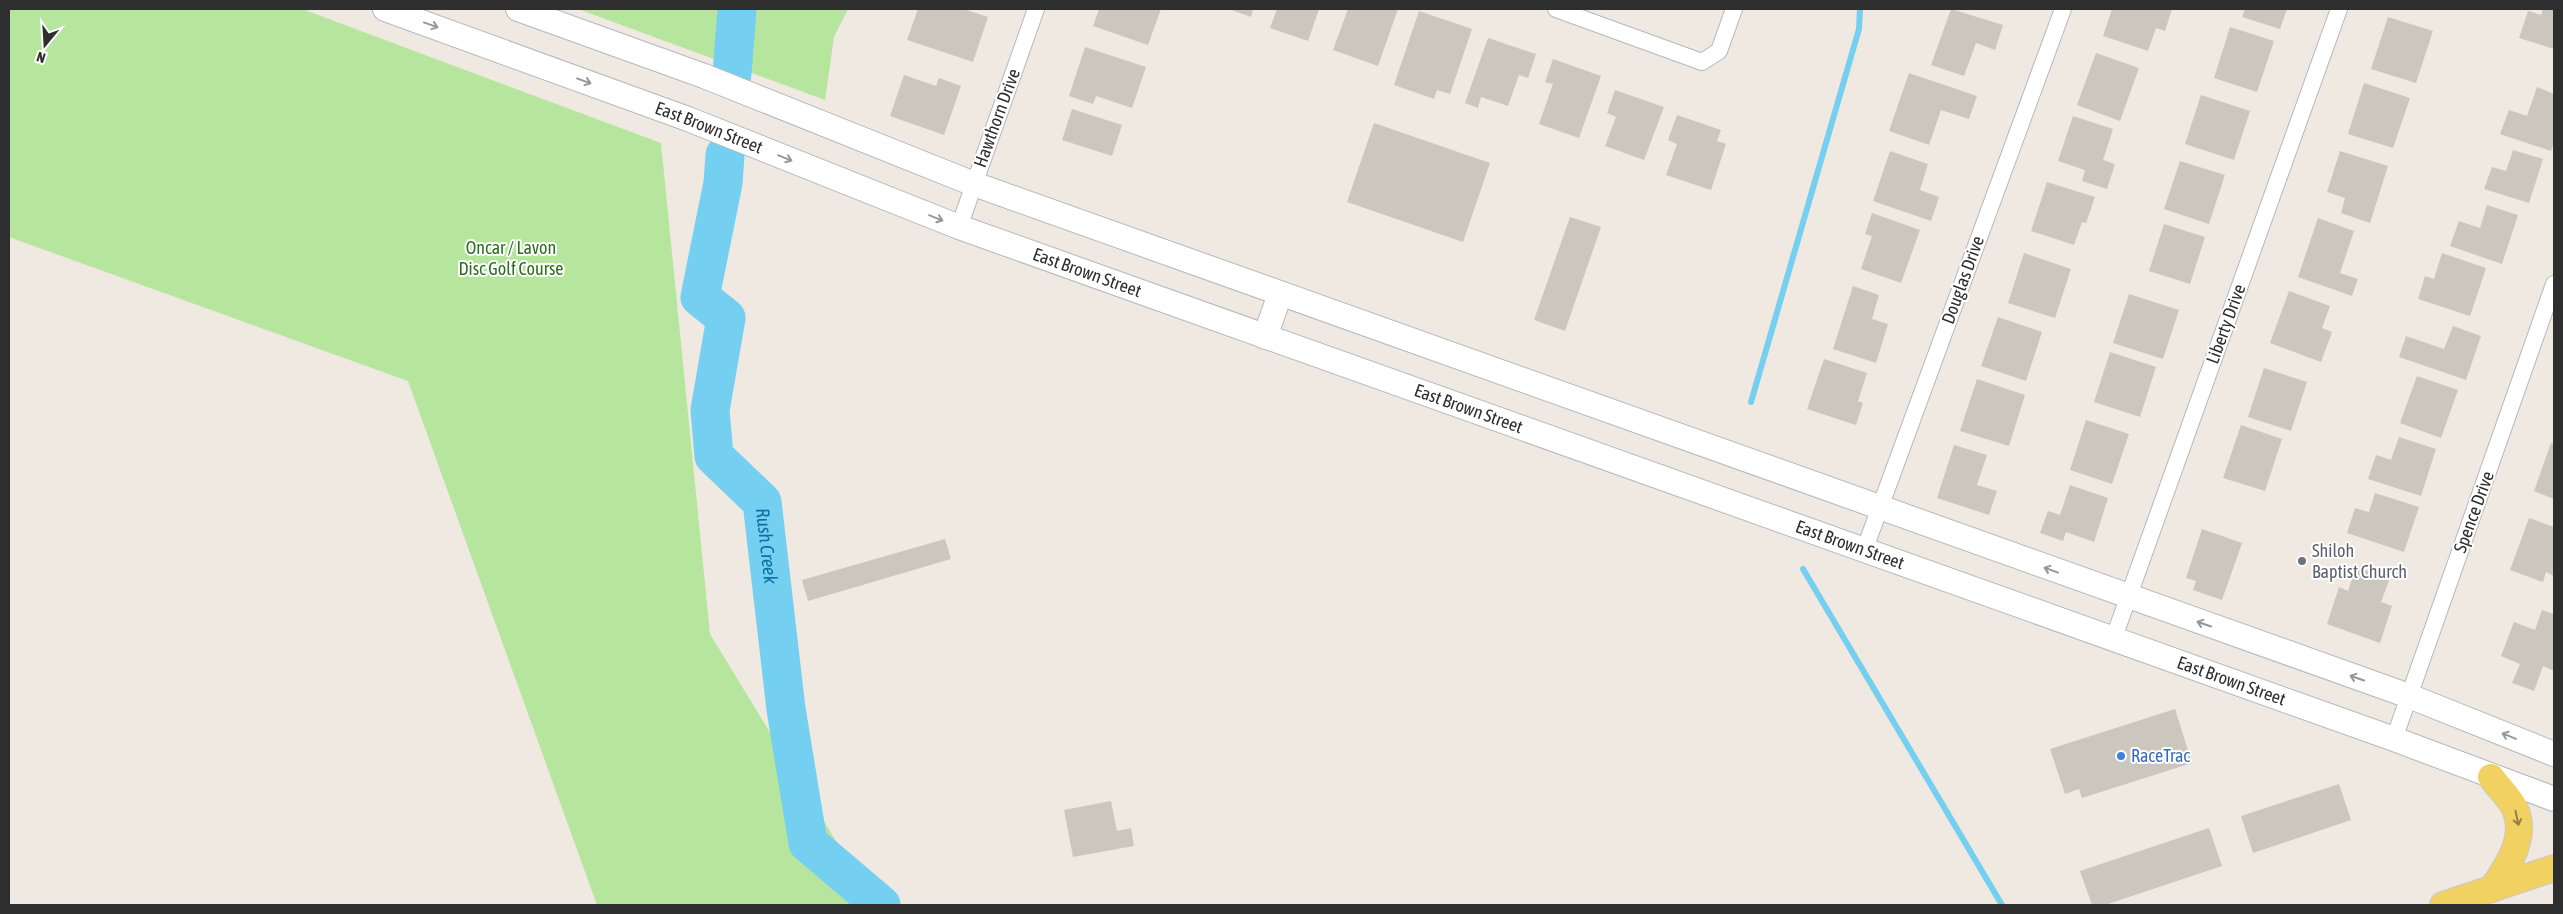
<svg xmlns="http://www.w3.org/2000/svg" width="2563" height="914" viewBox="0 0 2563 914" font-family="'Asap Condensed',sans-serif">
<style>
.green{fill:#b6e59e}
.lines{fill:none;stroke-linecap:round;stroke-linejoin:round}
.stream{stroke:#75cff0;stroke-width:6}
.river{stroke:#75cff0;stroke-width:39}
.building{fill:#cbc7bf}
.minor-casing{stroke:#b4b7c1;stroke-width:18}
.secondary-casing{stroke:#b4b7c1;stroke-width:26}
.primary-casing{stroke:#c9c9c9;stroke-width:28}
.minor{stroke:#fff;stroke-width:16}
.secondary{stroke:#fff;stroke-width:24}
.primary{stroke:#f2d163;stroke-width:26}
.oneway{stroke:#969696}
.oneway2{stroke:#908048}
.worship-dot{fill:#6b7280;stroke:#fff;stroke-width:2}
.shop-dot{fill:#3f7fe0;stroke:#fff;stroke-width:2}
.labels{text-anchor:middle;stroke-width:4;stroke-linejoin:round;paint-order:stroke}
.street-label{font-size:18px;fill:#2e2e2e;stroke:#fff}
.park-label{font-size:18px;fill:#2c6e1b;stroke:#fff}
.worship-label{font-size:18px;fill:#5b616d;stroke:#fff;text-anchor:start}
.shop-label{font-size:18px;fill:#366cbe;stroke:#fff;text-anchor:start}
.water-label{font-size:19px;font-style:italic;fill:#0d6fa3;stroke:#fff}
</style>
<rect width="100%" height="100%" fill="#efe9e1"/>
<g class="green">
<polygon points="9,9 302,9 661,143 710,634 875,905 597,905 408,381 9,237"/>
<polygon points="578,9 848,9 834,37 825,100"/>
</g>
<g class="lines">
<g class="stream">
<polyline points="1751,402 1859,29 1860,9"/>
<polyline points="1803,569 2002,905"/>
</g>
<g class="river">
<polyline points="732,74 737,9"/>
<path id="s1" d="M725,155L723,183L700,297L726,318L710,410L714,456L762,502L786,709L808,843L881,905"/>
</g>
</g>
<g class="building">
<polygon points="918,9 964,9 988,17 973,62 907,40"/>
<polygon points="1099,9 1161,9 1148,45 1093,26"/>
<polygon points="1229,9 1253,9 1251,17"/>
<polygon points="1277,9 1319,9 1308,41 1270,28"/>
<polygon points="1348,9 1398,9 1378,66 1333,50"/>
<polygon points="1951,9 2003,25 1995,50 1976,43 1964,76 1931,65"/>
<polygon points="2112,9 2172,9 2165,31 2156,28 2148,51 2103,36"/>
<polygon points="2245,9 2287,9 2280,29 2242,17"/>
<polygon points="2543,9 2554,9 2554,49 2519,38 2528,11 2541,15"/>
<polygon points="1419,11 1472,29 1450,94 1437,90 1434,99 1394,85"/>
<polygon points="2388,17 2433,31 2416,83 2371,69"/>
<polygon points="2230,27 2274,41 2257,92 2214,78"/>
<polygon points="1488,38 1536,54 1528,78 1519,75 1508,106 1481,97 1478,108 1465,103"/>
<polygon points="1085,47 1146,67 1132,108 1096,96 1093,104 1069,96"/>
<polygon points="2096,53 2139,68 2120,121 2077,105"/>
<polygon points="1553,59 1601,76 1579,138 1539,124 1553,84 1545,82"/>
<polygon points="1909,73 1977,96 1969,119 1941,110 1929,145 1889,131"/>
<polygon points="904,75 936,86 939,78 961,86 944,135 890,116"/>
<polygon points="2364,83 2410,98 2393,148 2348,134"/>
<polygon points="2537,87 2554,94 2554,142 2551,151 2500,134 2509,110 2527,116"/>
<polygon points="1615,90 1664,107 1644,160 1605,146 1616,117 1607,113"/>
<polygon points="2201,95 2250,111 2234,160 2185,144"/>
<polygon points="1072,109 1122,125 1112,156 1062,140"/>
<polygon points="1677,115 1721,130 1717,141 1726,144 1711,190 1666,175 1677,144 1668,140"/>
<polygon points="2073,116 2113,129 2103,160 2115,164 2107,189 2082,181 2085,170 2058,161"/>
<polygon points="1374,123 1490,163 1463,242 1347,202"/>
<polygon points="2513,150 2543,159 2529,203 2484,189 2492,167 2506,171"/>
<polygon points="1890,151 1928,164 1920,190 1939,197 1931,221 1873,201"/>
<polygon points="2340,151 2388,166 2370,223 2341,213 2345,198 2327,192"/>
<polygon points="2180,161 2225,175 2209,224 2164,209"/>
<polygon points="2047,182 2095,197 2086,223 2082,222 2074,245 2031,231"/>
<polygon points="2487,205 2518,215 2502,264 2450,246 2459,221 2480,228"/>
<polygon points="1872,213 1920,230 1901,283 1861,269 1872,236 1865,234"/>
<polygon points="1570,217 1601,227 1565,331 1534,320"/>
<polygon points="2318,218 2354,231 2340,273 2358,279 2352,296 2298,277"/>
<polygon points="2164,224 2205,237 2190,284 2149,271"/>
<polygon points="2024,253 2071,269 2055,318 2008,303"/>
<polygon points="2442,253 2486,268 2470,316 2418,299 2425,276 2434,279"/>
<polygon points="1853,286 1879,295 1872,319 1888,324 1876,363 1833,349"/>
<polygon points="2289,291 2330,306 2322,328 2332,332 2321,362 2270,343"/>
<polygon points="2129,294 2179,310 2163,359 2113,343"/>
<polygon points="1998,317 2042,332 2026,381 1981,366"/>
<polygon points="2453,326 2481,336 2466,380 2399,357 2406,336 2444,349"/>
<polygon points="2110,352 2156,367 2140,417 2094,402"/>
<polygon points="1824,359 1867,373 1858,401 1863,403 1856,425 1807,409"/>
<polygon points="2264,368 2307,382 2291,431 2248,417"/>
<polygon points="2417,376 2458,390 2441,438 2400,423"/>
<polygon points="1977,379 2025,395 2009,446 1960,431"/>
<polygon points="2086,420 2129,434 2112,484 2070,470"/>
<polygon points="2241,425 2282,439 2265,491 2223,478"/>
<polygon points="2399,437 2436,449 2421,496 2368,479 2376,455 2391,460"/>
<polygon points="2551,443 2554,444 2554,499 2534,491"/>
<polygon points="1954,445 1987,455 1977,485 1997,491 1989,515 1937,498"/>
<polygon points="2070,485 2108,498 2094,542 2066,532 2063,541 2040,533 2048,511 2060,515"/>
<polygon points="2375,493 2419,507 2404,552 2347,533 2355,508 2369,512"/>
<polygon points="2529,518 2554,527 2554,576 2546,572 2543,582 2510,570"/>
<polygon points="2202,529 2242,543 2222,600 2193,590 2196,581 2186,578"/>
<polygon points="945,539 951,559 808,601 802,580"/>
<polygon points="2356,567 2390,578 2381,602 2392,606 2380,643 2327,624 2339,587 2348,591"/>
<polygon points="2542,610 2554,614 2554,671 2543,666 2534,691 2512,683 2520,664 2501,656 2514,622 2535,630"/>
<polygon points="2175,709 2192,763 2082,798 2079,789 2065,794 2050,749"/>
<polygon points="2339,784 2351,820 2253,853 2241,816"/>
<polygon points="1111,801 1117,831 1131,828 1134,846 1073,857 1064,810"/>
<polygon points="2209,828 2222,866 2105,905 2092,905 2080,871"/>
</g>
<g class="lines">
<g class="minor-casing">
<g id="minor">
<polyline points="1556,9 1702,62 1719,51 1734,9"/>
<polyline points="959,227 1036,9"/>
<polyline points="1864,551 2063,9"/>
<polyline points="2113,640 2339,9"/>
<polyline points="2394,739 2554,284"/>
</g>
</g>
<g class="secondary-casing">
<g id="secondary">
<path id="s2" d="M385,9L688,119L959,227L2394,739L2554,799"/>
<polyline points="518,9 704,76 974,184 2409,696 2554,754"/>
<polyline points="1265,337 1280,294"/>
</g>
</g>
<g class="primary-casing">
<g id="primary">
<path d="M2491,777C2498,787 2510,798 2515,809C2528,837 2507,867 2492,889"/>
<polyline points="2443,905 2554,868"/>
</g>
</g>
<use href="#minor" class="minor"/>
<use href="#secondary" class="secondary"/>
<use href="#primary" class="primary"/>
</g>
<defs><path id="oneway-shaft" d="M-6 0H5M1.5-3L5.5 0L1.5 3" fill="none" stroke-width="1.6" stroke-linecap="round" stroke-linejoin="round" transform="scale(1.25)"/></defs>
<g class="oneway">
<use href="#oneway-shaft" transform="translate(431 25) rotate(20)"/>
<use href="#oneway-shaft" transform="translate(584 81) rotate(20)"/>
<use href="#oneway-shaft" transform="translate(785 158) rotate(22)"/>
<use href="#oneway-shaft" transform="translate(936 218) rotate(22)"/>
<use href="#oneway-shaft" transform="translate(2051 570) rotate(-160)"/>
<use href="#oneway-shaft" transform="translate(2204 624) rotate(-161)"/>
<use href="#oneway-shaft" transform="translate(2357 678) rotate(-161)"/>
<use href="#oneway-shaft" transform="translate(2509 736) rotate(-158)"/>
</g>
<use class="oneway2" href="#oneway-shaft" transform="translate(2517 818) rotate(78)"/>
<circle class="worship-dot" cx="2302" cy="561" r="5"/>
<circle class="shop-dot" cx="2121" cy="756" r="5"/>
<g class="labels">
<g class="street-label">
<text transform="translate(997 118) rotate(-70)" y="6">Hawthorn Drive</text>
<text dy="6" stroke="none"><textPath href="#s2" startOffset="345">East Brown Street</textPath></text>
<text dy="6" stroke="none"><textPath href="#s2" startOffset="750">East Brown Street</textPath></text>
<text transform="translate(1963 280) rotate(-70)" y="6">Douglas Drive</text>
<text transform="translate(2226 324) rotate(-70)" y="6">Liberty Drive</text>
<text dy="6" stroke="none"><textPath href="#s2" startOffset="1155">East Brown Street</textPath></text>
<text transform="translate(2474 512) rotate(-70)" y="6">Spence Drive</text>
<text dy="6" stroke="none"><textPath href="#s2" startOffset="1560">East Brown Street</textPath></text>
<text dy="6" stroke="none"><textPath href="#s2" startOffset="1965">East Brown Street</textPath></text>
</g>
<g class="park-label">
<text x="511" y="254">Oncar / Lavon<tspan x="511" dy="21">Disc Golf Course</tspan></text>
</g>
<g class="worship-label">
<text x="2312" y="557">Shiloh<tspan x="2312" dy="21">Baptist Church</tspan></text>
</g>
<g class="shop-label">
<text x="2131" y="762">RaceTrac</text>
</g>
<g class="water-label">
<text dy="7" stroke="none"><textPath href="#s1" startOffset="428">Rush Creek</textPath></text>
</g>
</g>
<rect width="2563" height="914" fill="none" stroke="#2e2e2e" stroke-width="20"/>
<g transform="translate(45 45) rotate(198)" stroke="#ffffff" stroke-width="4" paint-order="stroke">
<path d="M0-4L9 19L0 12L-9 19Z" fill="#2e2e2e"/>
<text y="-8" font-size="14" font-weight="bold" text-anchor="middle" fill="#2e2e2e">N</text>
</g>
</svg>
